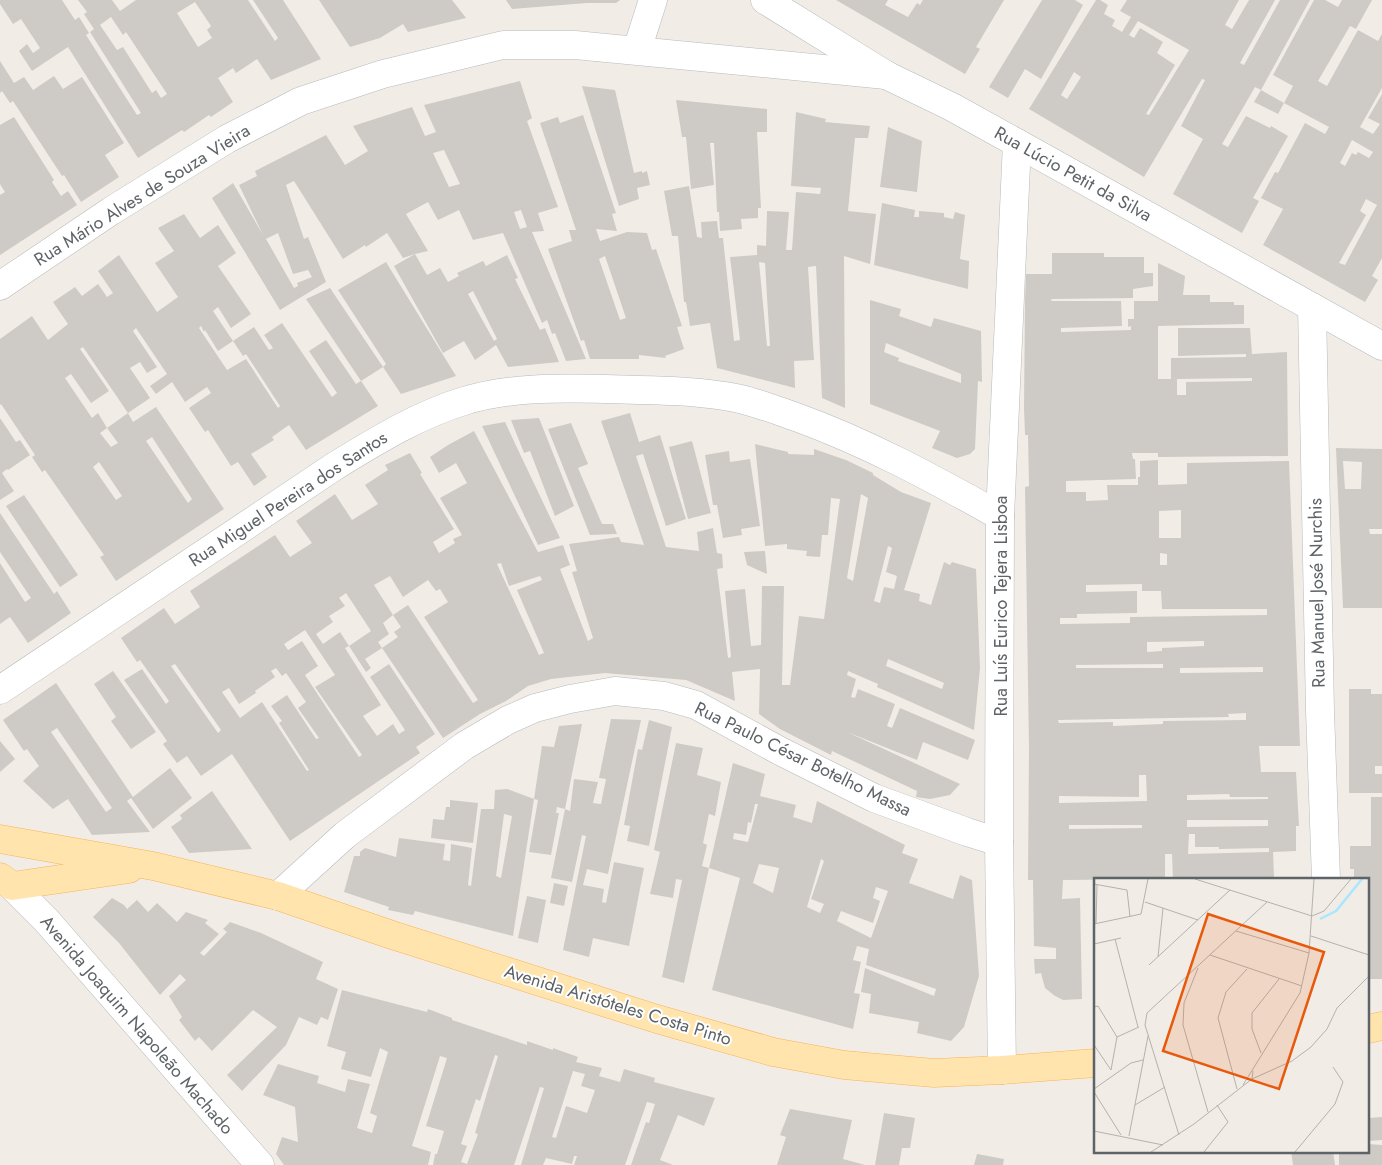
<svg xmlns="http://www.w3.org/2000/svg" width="1382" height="1165" viewBox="0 0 1382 1165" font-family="Jost,sans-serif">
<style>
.building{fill:#cecac5;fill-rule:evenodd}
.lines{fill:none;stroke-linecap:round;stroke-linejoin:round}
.minor-casing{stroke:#b6babd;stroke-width:29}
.major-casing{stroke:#fab256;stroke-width:29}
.minor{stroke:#fff;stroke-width:28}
.major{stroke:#ffe5ad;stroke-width:28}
.labels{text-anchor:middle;stroke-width:4;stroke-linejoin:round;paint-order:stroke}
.street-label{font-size:18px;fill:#5d6367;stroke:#fff}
.inset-river{fill:none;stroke:#a8e7ff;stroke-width:2.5}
.inset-road{fill:none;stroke:#b2b2af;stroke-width:1}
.view{fill:#e8590c;fill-opacity:0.15;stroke:#e8590c;stroke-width:2.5}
.inset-edge{fill:none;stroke:#5d6367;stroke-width:2.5}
</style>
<rect width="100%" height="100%" fill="#f1ede6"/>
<g class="building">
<path d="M0,0H62L75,20L79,17L89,33L86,35L137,115L141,113L90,32L94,29L84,14L87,12L78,0H112L120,11L136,0H248L275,41L278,38L253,0H283L321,59L271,80L257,59L236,73L233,68L218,78L233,102L211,117L209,115L184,132L182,130L138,158L68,47L32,71L19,51L27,44L33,53L40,48L21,19L13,24L0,4ZM195,2L211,26L207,30L212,38L198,47L177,13ZM111,17L123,35L126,32L167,94L161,98L156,90L152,93L123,47L117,50L100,25Z"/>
<polygon points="319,0 452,0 466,18 408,32 403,24 380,38 350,47"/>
<polygon points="506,0 620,0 616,3 587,3 512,9"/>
<polygon points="836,0 888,0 885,5 908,17 917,3 920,5 923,0 1004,0 976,47 980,49 965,74 874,22 877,16 874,22"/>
<polygon points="1042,0 1075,0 1083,5 1041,79 1025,69 1008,98 989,87"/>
<path d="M1096,0H1100L1108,5L1104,14L1115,20L1112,26L1122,32L1131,17L1120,11L1127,0H1239L1225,25L1232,29L1249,0H1275L1240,63L1244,65L1280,0H1310L1261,90L1284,103L1293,86L1273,75L1314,0H1325L1338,7L1342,0H1372L1356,29L1350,26L1318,81L1327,86L1358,30L1378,41L1382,34V88L1360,127L1373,134L1380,124L1368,118L1382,94V258L1372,276L1378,280L1365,302L1263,245L1283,209L1261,198L1275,172L1278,173L1305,123L1325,134L1329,127L1284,103L1278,114L1254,102L1261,90L1255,87L1222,144L1228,147L1246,116L1270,128L1271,126L1288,136L1253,198L1259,201L1242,233L1173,194L1203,139L1181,126L1205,80L1202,79L1144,177L1029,109ZM1138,21L1189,50L1149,115L1146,114L1175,65L1157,53L1163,42L1140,28L1134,38L1129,35ZM1074,72L1081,77L1067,99L1061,95ZM1352,140L1373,152L1369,158L1358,152L1356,155L1352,153L1345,166L1340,163ZM1366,199L1377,205L1345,265L1339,263L1366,215L1360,211Z"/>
<polygon points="0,61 14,83 24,77 33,90 54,76 63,89 82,77 124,143 105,155 119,177 81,202 64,175 62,176 13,101 10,103 2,91 0,93"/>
<path d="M520,81L532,118L527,121L558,207L538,213L544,231L532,232L586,359L566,361L555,333L552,334L547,320L542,323L503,233L473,240L459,210L438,220L428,202L406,214L428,251L415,254L427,275L440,268L448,282L459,276L457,273L483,261L486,266L507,255L518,278L515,279L540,330L545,328L559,362L508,367L496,345L475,360L464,341L443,353L394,266L415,254L403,258L387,233L366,247L365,245L343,259L294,181L286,185L304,239L308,237L326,282L280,310L212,198L233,183L263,235L239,185L257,176L255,171L326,135L345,165L368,151L353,126L412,107L425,136L436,132L424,105ZM444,150L460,184L449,187L433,153ZM521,210L527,227L520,229L514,212ZM278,233L293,274L308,270L312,277L297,283L298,286L294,288L266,239ZM473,291L497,339L494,341L468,294Z"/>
<polygon points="582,86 615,90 634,173 642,171 642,173 647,171 650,185 637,188 639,199 619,206"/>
<polygon points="676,100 767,109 767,132 757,132 761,208 758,208 758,218 741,219 742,229 720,231 719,212 717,212 714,143 710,143 714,185 691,189 686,137 682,137"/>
<path d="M796,112L826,119L825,122L870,126L868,138H855L848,211L876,214L870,264L844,256L845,408L822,398L816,266L808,267L814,360L794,361L795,388L717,368L710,323L690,326L686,302H684L678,236H672L664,191L689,186L697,237L702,238L701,222L717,221L719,238H723L734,341L740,340L730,257L757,255V245L766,246L767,211L789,212L786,250H792L796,192L820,194L821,188L791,186ZM759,262L765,263L770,346H767Z"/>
<path d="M583,115L616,213L612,214L617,231L596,229L600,241L627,232L647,233L652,250L656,249L682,326L677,327L684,349L665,356L666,358L639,355V359H590L584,340L581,341L548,249L572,241L569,230H576L540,123L558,117L560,123ZM605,256L626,318L620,320L599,259Z"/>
<polygon points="14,117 54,180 52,182 61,196 68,191 77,205 0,255 0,195 5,192 0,184 0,125"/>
<polygon points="888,127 922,141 917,192 880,187"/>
<polygon points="882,203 915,210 914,217 919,217 919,211 944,213 944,217 953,219 955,212 965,215 960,259 969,261 968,289 874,265"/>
<path d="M184,214L200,238L218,225L236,253L218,266L251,314L231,328L218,307L213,311L233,341L218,351L205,330L204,332L201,326L199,328L227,370L246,359L278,408L280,406L246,354L243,356L233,341L254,327L269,350L273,348L264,335L282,323L332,397L337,393L309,351L326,340L356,384L361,381L378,406L306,450L289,425L272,437L274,440L251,454L267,477L254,486L238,462L231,466L208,430L205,432L189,408L211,393L207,387L185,402L172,382L156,394L150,386L167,374L136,328L133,331L157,367L147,373L140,362L130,368L150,398L128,413L83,347L80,349L109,391L91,403L71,374L65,378L92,418L98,413L107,428L100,433L111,447L118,443L107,428L128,413L133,422L156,407L224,509L116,581L100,557L104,555L45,470L42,472L32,457L35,455L1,404L0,405V339L32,316L48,340L68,324L53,302L75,287L82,296L98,284L107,297L113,293L98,271L119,255L157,312L178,297L155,263L174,251L158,228ZM152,437L192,499L188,503L146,441ZM99,462L122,496L116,500L93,467Z"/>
<path d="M1052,253H1104V257H1144V273H1153V286L1133,289V298L1052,299L1051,301H1121L1122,326L1061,328V332L1131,330V326L1128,327V319H1134V301H1158V263L1185,276L1183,295H1210V302H1234V305H1244V324L1158,326V379H1171V358L1246,357V354L1178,356V328H1250L1252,354L1287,352L1288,456L1158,457V453H1132L1133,459H1135L1136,479L1066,481V492H1086V501L1108,500L1107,485H1138V477H1140V461L1158,460V485L1187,484V463L1289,461L1300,746H1259L1261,772H1296L1299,826H1296V851L1273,852L1274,877H1277V879H1258V877H1255V879H1173L1172,854H1165V879L1063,880L1062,899L1080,898L1082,999L1063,1000L1055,996L1045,988L1041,973L1035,974L1034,959H1056V948L1034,946L1033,880H1028L1029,749L1025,487L1029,486L1028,435H1025L1024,408L1025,301L1026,274H1052ZM1252,378V381L1186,382V395H1177V379ZM1181,510V538H1159V511ZM1160,553L1167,554V565H1160ZM1142,584V591H1161L1162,609H1267V615L1130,617V623L1060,624V618H1077V614L1137,613V591L1086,592V585ZM1204,641V646L1162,648V651L1147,652V642ZM1163,664V668H1076V665ZM1263,667V672L1180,673V668ZM1246,713V720L1163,721V724L1113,726V722L1059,723L1058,720L1229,717L1228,714ZM1139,775H1146L1147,801L1059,803V796L1139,797ZM1229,794L1230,797H1268V799L1187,800V795ZM1187,820H1268V826L1187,827ZM1069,825H1142V828L1069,829ZM1189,834H1195V847H1219V849L1269,848V852L1188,854Z"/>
<polygon points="386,262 456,376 401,394 383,367 386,364 338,290"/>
<polygon points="330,288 383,367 361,381 306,299"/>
<path d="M870,300L901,309L899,316L931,327L934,318L981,331L982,382L978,381L975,449L970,454L957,458L932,448L940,431L870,404ZM886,343L961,374V383L898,361L899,358L884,352Z"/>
<path d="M630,413L639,442L660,435L686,519L666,526L643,454L636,456L666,547L699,551L697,532L713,528L717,553L722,554L723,568L717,569L728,658L731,657L725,591L745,589L751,646L761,645L762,586H784L782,685H790L799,616L824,619L840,499L831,498L828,535H822L820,557L806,556L807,551L787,549V544L765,546L755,444L788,452V454L814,455V449L846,460L873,473V475L901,492L931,503L904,590L920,594L919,601L931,605L944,562L950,565L952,562L976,569L980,668L974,730L877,687L878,684L848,671L847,675L856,679L851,697L855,698L858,689L895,704L887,726L892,728L900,708L975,740L968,760L923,742L917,760L847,732L960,784L950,795L930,799L916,797L917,791L832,751L831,755L780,729L759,714L760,669L732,672L735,701L686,680L605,673L551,679L528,686L506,701L480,714L443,738L382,648L398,637L394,632L401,627L393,615L408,605L473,703L478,700L424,617L448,602L440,589L436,591L428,580L403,597L390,576L374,585L393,615L383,623L389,634L378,642L382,648L365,659L371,668L366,672L349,646L371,631L346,593L339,598L345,606L329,616L333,622L316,634L323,644L340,632L349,646L345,648L381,705L363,716L377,736L393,724L399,734L405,730L370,677L389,664L435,734L416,747L420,753L290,841L232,754L201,776L187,756L177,763L163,744L167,741L124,680L142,669L166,704L169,701L140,660L137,662L121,638L164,608L175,624L200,607L190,591L275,535L290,557L312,543L296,521L335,494L352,520L378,504L365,485L388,470L385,465L410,453L422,473L420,474L454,529L433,542L439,553L455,543L453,539L462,535L440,498L467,483L456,463L439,473L430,457L448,445L474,431L538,552L563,545L570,565L560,569L588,641L593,638L572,572L577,571L569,544L619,537L621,542L644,545L601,421ZM861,494L868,498L853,581L847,578ZM888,546L892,548L886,572L897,576L894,589L884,587L880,603L874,601ZM501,563L509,586L540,576L542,580L517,590L544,653L539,655L497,564ZM305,630L335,675L315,687L362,755L359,757L305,675L318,666L302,641L288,650L284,644ZM888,659L944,683L942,689L886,666ZM175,664L221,730L218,733L171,666ZM276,668L282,676L286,673L306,702L298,708L319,738L316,739L287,695L271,706L282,721L279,723L309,770L307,771L262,702L240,718L222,692L229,688L239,704L256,693L255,691L275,677L271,671Z"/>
<polygon points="0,418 16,442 20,440 30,455 8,470 7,469 2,473 14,491 0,500"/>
<polygon points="539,418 574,506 555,516 530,451 524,453 511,420"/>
<polygon points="505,422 520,454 560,538 538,545 482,426"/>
<polygon points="571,423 588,464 578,468 602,524 613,524 617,534 590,535 548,429"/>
<polygon points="692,441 711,513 688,519 669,447"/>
<path d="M1336,448L1382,449V529H1369L1370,534H1382V608H1343ZM1343,461L1362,462L1361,489H1345Z"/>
<polygon points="729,451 730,462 750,459 760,526 741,529 742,535 723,538 717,505 713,505 705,455"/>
<polygon points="24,495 78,575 60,587 6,506"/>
<polygon points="0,513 54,594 57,591 71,613 28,643 10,617 0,624 0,563 25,602 31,598 0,552"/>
<polygon points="765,551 767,574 747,565 744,552"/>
<polygon points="113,671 156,732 131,749 111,721 116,717 94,684"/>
<path d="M56,683L133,797L170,768L192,798L153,829L131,798L127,801L150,832L92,835L68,799L53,809L23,781L39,766L27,749L24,751L3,720ZM57,728L112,808L106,812L51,732Z"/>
<polygon points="1349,689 1371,689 1371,694 1382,694 1382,766 1375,766 1375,774 1382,774 1382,793 1349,793"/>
<polygon points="611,719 641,720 608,874 587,869 583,885 604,889 602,902 606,903 614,862 644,868 629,946 593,938 589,957 563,950 586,836 582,835 572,882 551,878 565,809 570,811 574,779 598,782 593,803 601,804 606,779 599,778"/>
<polygon points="649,720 672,727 649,846 627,841 630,826 624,825 638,749 642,750"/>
<polygon points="582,724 565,809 557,807 556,813 559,813 551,855 529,852 538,800 534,799 542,746 554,747 559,726"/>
<polygon points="0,741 15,759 0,772"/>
<polygon points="676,743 703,748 697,775 721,782 715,816 709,814 703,843 707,845 702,866 709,868 684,983 662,977 682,880 676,879 673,898 650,894 660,852 654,850"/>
<path d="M733,763L765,774L760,796L796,805L793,817L812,823L817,801L905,845L902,853L918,859L909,883L953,899L960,875L972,880L979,976L964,1027L951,1041L917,1033L919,1022L869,1013L871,994L861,992L865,968L934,996L936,989L866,965L869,949L857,946L853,960L861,962L854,993L860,994L853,1029L712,990L740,878L709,868ZM755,804H758L748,842L733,839L734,833L746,835L748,822L751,823ZM821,859L824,861L811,899L824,904L820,913L807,907ZM759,864L779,868L773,893L753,883ZM876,887L888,891L871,938L837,921L841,911L873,923L880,901L873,898Z"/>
<path d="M507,789L534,799L513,936L415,911L413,915L388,910L389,907L344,892L354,856H360V852L365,848L396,857L399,838L445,844L443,860L450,861L451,844L472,848L468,885L471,886L481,809H494L495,790ZM504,814L512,816L501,878L496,876Z"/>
<polygon points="212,791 252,849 189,853 171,827 182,819 180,815"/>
<polygon points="1371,797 1382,797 1382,979 1368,979 1368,879 1354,879 1354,869 1350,869 1350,846 1371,846"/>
<polygon points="450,800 478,803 473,843 431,838 433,819 444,820 446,807 450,807"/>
<polygon points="554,883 568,886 564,906 550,903"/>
<polygon points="527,896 546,900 538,943 518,938"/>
<polygon points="112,898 124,905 127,909 137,900 148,912 157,903 177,922 186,912 208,920 205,923 219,934 200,953 204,956 227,932 223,929 230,922 261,933 323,962 316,979 338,989 328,1020 321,1017 317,1025 299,1017 286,1045 242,1091 227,1075 277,1027 253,1010 212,1051 199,1037 195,1041 179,1020 182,1017 169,996 186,980 180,974 160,995 119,943 93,917"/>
<path d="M342,990L427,1012L428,1009L452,1018V1020L527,1045V1041L553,1050V1048L578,1057L576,1062L602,1068L599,1076L620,1082L624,1069L655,1078L654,1082L715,1098L704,1126L678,1115L660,1160L673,1165H631L646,1122L649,1123L655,1104L647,1102L625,1165H574L577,1156H574L572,1164L546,1158L543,1165H521L544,1088L540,1087L514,1165H433L435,1154H437L444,1131L426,1126L447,1058L440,1056L412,1146L431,1152L428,1165H284L276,1154L282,1137L298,1142L295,1107L263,1095L278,1064L319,1076L317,1083L345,1092L348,1079L370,1084L357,1128L372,1133L377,1116L370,1113L388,1052L380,1048L371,1077L341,1069L346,1052L327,1046ZM495,1055L498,1056L475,1133L478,1134L467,1164L461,1162L467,1146L461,1144L476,1099L480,1101ZM573,1071L585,1074L581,1086L595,1090L587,1113L566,1106L556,1138L552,1137Z"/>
<polygon points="790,1109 852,1120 843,1159 865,1165 777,1165 786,1137 780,1135"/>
<polygon points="884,1113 915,1118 910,1148 902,1148 899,1165 875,1165"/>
<polygon points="1382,1117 1382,1140 1368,1141 1369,1118"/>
<polygon points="1368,1144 1382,1145 1382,1165 1339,1165 1339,1151 1368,1151"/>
<polygon points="1291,1151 1333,1151 1335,1165 1293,1165"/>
<polygon points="977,1154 1004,1159 1003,1165 974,1165"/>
</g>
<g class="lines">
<g class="minor-casing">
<g id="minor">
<polyline points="765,0 886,75 952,107 1017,143 1382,346"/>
<polyline points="637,50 653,0"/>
<polyline points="0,286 111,211 227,139 301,101 383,74 503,45 575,45 886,75"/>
<polyline points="1312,307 1320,711 1326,879"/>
<path d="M0,690L335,466C376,441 418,415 464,401C509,387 559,388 606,389C645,390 685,390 724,396C748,399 773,409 796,417C868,443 934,479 1000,516"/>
<polyline points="12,886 46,920 260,1165"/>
<polyline points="278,896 345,835 464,746 508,720 535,708 570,699 615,691 664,696 696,705 780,751 874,798 967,832 999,842"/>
<polyline points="1002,1070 999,842 1000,516 1017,143"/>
</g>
</g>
<g class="major-casing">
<g id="major">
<polyline points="0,839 153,866 278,896 392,935 657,1019 773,1052 844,1065 934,1073 1002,1070 1096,1063"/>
<polyline points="0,877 12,886 129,869"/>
<polyline points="1368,1029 1382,1026"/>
</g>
</g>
<use href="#minor" class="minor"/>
<use href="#major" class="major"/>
</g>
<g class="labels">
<g class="street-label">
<text transform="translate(1073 174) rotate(29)" y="6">Rua Lúcio Petit da Silva</text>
<text transform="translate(142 195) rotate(-32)" y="6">Rua Mário Alves de Souza Vieira</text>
<text transform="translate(288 499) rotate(-33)" y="6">Rua Miguel Pereira dos Santos</text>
<text transform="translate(1317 593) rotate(-91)" y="6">Rua Manuel José Nurchis</text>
<text transform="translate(1001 606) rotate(-90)" y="6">Rua Luís Eurico Tejera Lisboa</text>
<text transform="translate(803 759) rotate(26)" y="6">Rua Paulo César Botelho Massa</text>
<text transform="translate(618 1005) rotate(17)" y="6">Avenida Aristóteles Costa Pinto</text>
<text transform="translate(137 1025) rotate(49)" y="6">Avenida Joaquim Napoleão Machado</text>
</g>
</g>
<g transform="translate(1094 878)">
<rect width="275" height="275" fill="#f1ede6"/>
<path class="inset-river" d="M226,41L242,33L268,1"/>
<path class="inset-road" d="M101,1L218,38L230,33L257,1M0,6L33,12L36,39M51,24L104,42M2,45L3,7M0,46L47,36L54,1M142,53L215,75M217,58L275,77M21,61L44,149M0,66L27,60M116,77L208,108M64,79L69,30M55,87L136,12M104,90L90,125L89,147L114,234M0,129L4,128L23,159M0,167L17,192M167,175L158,151V135L185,101M17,192L23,159L45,149M158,201L198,183L217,169L233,151L243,130L275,98M149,207L206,115L215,75L220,1M0,211L37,185L49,182M143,211L124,140L132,114L153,91M0,214L27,257M41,227L71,209M0,253L69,267M85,257L51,147L53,135L173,24M35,258L54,158M57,274L100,246L158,201L159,193M110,274L134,244L123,227M201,274L241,226L249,204L239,189"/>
<path class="view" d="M114,36L230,74L185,211L69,173Z"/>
<rect width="275" height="275" class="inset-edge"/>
</g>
</svg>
